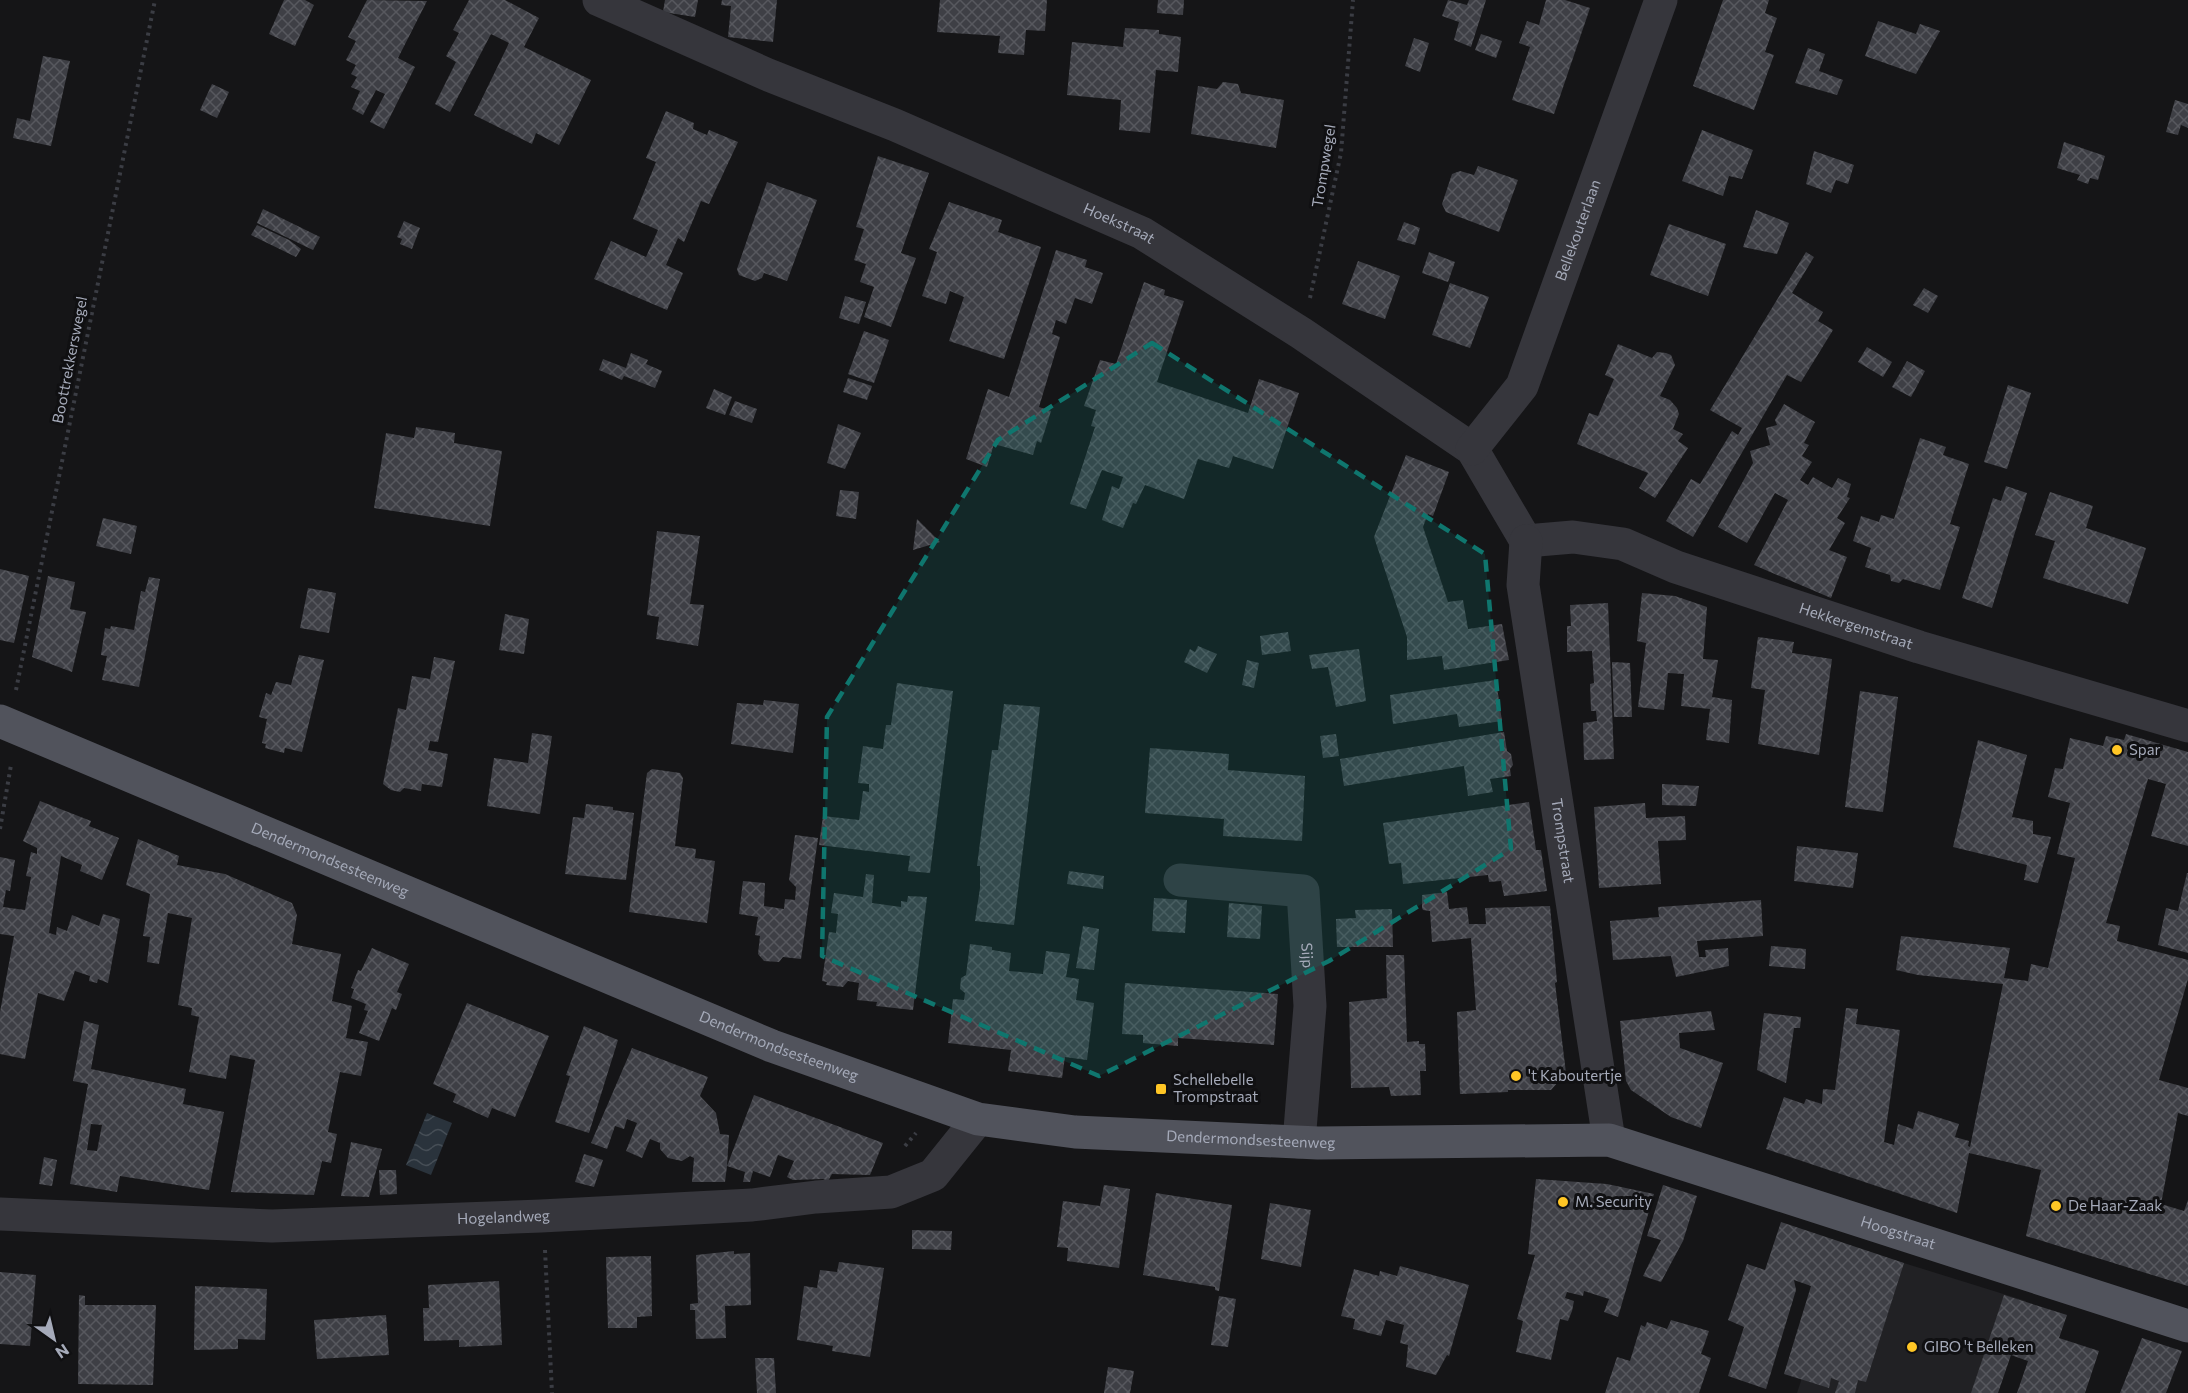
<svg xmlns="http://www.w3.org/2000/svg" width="2188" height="1393" viewBox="0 0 2188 1393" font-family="Commissioner,sans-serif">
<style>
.built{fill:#212124}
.water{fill:url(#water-waves)}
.building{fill:url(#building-cross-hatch);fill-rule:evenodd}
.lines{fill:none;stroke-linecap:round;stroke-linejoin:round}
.path{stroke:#3b3d44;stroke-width:4;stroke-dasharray:3 4.5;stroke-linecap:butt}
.minor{stroke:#36363c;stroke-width:33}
.major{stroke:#51535c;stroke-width:33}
.marked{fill:#0f766e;fill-opacity:0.2;stroke:#0f766e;stroke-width:4.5;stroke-dasharray:12 8;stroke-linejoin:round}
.poi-dot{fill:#ffc625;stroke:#101012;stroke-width:2}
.labels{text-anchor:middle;stroke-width:6;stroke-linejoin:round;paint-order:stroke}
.street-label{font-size:15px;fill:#a5aab9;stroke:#101012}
.poi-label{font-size:15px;fill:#a5aab9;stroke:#101012;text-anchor:start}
</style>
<defs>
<pattern id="water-waves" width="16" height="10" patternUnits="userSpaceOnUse" patternTransform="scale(1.5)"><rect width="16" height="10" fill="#2a333c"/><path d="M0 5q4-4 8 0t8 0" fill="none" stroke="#464e56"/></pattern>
<pattern id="building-cross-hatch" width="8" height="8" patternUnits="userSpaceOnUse" patternTransform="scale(1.5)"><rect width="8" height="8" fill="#3e3f45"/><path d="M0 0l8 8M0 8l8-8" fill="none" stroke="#57585e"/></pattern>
</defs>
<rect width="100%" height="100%" fill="#151517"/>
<polygon class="built" points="1846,1245 2026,1301 1997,1393 1797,1393"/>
<polygon class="water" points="427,1113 452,1123 431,1175 406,1165"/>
<g class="building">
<polygon points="284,0 305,0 314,5 295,46 269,34"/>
<polygon points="367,0 427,1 398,58 415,67 384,129 370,122 385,94 376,90 363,115 352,109 360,91 351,87 357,77 351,74 356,65 346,60 356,41 348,37"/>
<polygon points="469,0 505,0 539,18 524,47 591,80 559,145 536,133 532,144 474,115 509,43 491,34 450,112 435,104 456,62 446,56 459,33 453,30"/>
<polygon points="665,0 698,0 695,17 663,12"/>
<polygon points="722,0 777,0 773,42 728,37 731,6 721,5"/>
<polygon points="940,0 1047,0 1045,31 1026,30 1024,55 998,53 1000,36 937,32"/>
<polygon points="1158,0 1184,0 1183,15 1157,13"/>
<polygon points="1448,0 1467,5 1469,0 1486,0 1471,47 1454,40 1459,22 1442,16"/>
<polygon points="1546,0 1565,0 1590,8 1554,114 1512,100 1530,47 1519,43 1527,21 1539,25"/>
<polygon points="1723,0 1769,0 1765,13 1777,18 1765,52 1774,55 1754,110 1693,86"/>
<polygon points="1878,21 1916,34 1920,24 1940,31 1916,74 1865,56"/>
<polygon points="1125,28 1159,30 1159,34 1181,37 1178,72 1156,70 1150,133 1119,130 1121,100 1067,95 1072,42 1123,47"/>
<polygon points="1481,34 1502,41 1496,58 1475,50"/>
<polygon points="1414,38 1429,43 1420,72 1405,66"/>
<polygon points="1808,48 1825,54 1819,71 1843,80 1837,95 1795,83"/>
<polygon points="43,56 70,61 51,146 13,138 17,118 30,121"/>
<polygon points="1223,82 1238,84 1241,93 1284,100 1276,148 1191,134 1198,86 1217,89"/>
<polygon points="212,84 229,92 217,118 200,110"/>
<polygon points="2175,100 2188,104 2188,128 2181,125 2178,135 2166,132"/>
<polygon points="666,111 694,123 693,129 707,135 709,130 738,142 709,204 701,201 684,242 678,238 666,265 683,273 667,310 594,279 611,241 646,257 658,230 633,219 656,162 646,158"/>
<polygon points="1702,130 1753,150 1742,179 1729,176 1723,196 1682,181"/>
<polygon points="2064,142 2105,156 2098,180 2090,178 2088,184 2077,180 2080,175 2057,168"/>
<polygon points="1814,151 1854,165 1848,184 1836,180 1831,193 1806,184"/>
<polygon points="878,156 929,173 901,253 916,258 891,327 864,317 874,287 860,282 866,264 854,260 864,229 856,227"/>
<polygon points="1478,166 1518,180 1499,232 1446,212 1442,204 1452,174 1460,171 1474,175"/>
<polygon points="767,182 817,200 787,281 764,273 762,278 755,281 739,275 737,269"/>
<polygon points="949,202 1002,220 998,232 1041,247 1004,359 949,341 964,297 950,291 946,304 922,296 937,252 929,249"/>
<polygon points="263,209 320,237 313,250 257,223"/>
<polygon points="1756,210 1789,223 1777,254 1743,247"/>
<polygon points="404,221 420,228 412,249 400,244 402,239 397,237"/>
<polygon points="1404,222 1420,228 1415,245 1397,240"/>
<polygon points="1669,224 1726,244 1708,296 1650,275"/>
<polygon points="257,225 289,240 301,249 296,257 251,235"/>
<polygon points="1056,250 1087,260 1085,267 1103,273 1092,304 1075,298 1066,324 1056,320 1052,334 1060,337 1039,407 1051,411 1041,443 1037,441 1033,455 994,444 987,467 966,459 988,389 1009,397"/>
<polygon points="1429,252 1455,262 1448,282 1422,273"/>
<polygon points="1806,252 1814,257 1792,293 1823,312 1818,321 1833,330 1801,382 1787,375 1693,537 1666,521 1691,479 1700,484 1732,431 1738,435 1742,428 1710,410"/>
<polygon points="1358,261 1400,276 1385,319 1342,304"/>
<polygon points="1144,282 1165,290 1164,295 1184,301 1157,382 1248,413 1259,379 1299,393 1273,469 1233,456 1229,468 1198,459 1184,499 1145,485 1136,504 1133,503 1123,528 1102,520 1112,486 1119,489 1123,477 1102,470 1086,509 1070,504 1095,427 1091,426 1096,410 1084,406 1100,360 1116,364"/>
<polygon points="1450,283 1489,297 1470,348 1432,335"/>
<polygon points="1924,288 1938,296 1928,313 1913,305"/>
<polygon points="845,296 866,302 859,324 839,318"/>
<polygon points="864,331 889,340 874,383 848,374"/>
<polygon points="1618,344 1652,358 1657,352 1666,353 1671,355 1675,365 1660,396 1670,400 1677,408 1679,414 1673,429 1683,434 1678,441 1688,448 1655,498 1639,488 1648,473 1577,444 1589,413 1598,416 1614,379 1605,375"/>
<polygon points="1867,347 1892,362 1883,377 1858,362"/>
<polygon points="631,353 648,360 646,364 662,371 655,388 624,376 622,380 599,370 603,359 626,368"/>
<polygon points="1907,361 1925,371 1911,397 1892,387"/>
<polygon points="848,378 872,386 867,400 843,392"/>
<polygon points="2008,385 2031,393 2007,469 1984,462"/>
<polygon points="714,389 732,397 725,415 706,408"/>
<polygon points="735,401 757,409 752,423 729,415"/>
<polygon points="1784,404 1815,422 1804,443 1809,445 1802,456 1812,462 1800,480 1808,485 1813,477 1832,488 1838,478 1851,484 1847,497 1850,498 1837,518 1845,523 1829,550 1847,557 1831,598 1754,565 1788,500 1775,493 1747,543 1718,527 1753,463 1750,451 1770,445 1766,428 1777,425 1775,420"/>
<polygon points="838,424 861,433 845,469 827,463"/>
<polygon points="416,427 455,433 454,443 502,451 490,526 374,508 386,433 414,438"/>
<polygon points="1920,438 1946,447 1943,455 1969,464 1950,524 1960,527 1940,590 1903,579 1899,583 1891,581 1890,575 1865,567 1871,548 1853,541 1861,516 1879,522 1881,515 1894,519"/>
<polygon points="1406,455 1449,472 1433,516 1428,514 1423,527 1448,602 1463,600 1468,629 1502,624 1509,660 1444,670 1442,656 1407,660 1407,637 1374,537"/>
<polygon points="2006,486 2027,493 1992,608 1962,598 1993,498 2001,501"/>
<polygon points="840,490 859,492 856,519 836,516"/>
<polygon points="2050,492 2093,506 2086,528 2146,548 2128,604 2043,578 2055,541 2035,535"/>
<polygon points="103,518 137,526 131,554 96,546"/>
<polygon points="917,519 940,542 913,550"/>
<polygon points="657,531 700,536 690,604 704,605 698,646 656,639 659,617 647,615"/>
<polygon points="0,569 29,576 14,643 0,640"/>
<polygon points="48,576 75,582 70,609 86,612 72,672 32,657"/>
<polygon points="149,577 160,579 139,687 102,680 107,656 101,655 105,628 110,629 111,626 134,630 141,591 145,592"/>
<polygon points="308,588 336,593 329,633 300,628"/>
<polygon points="1642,593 1675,596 1707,607 1703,659 1718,660 1712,697 1732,700 1729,743 1706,740 1710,709 1681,706 1684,674 1668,673 1664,710 1638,707 1646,643 1637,641"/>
<polygon points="1608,603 1614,759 1584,760 1583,723 1597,721 1596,711 1591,711 1590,684 1594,683 1592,651 1567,652 1567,626 1571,626 1570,605"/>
<polygon points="505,614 529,619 524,654 499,650"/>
<polygon points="1288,632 1291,651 1262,655 1260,636"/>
<polygon points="1758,637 1794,642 1792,653 1832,659 1819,755 1758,744 1765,690 1751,688"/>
<polygon points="1198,646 1217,654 1207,673 1184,662 1190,649 1195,652"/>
<polygon points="1359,649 1366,701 1336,707 1328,667 1312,669 1309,655"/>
<polygon points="299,655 324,660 302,752 285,748 284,753 265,748 266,744 262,743 267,719 259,717 266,693 271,695 276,682 291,685"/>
<polygon points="434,657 455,661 438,742 430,741 428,750 448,754 442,787 422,784 421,791 404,788 400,792 391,790 383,784 398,708 406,710 412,676 430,679"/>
<polygon points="1247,660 1259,663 1254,688 1242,685"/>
<polygon points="1612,662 1630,663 1632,717 1614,717"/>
<polygon points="1496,680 1502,721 1459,727 1457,714 1393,724 1390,695"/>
<polygon points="897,683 953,691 930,873 908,871 910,856 819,845 823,816 859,820 863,791 869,792 869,784 858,783 863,746 883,749 886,725 891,725"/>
<polygon points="1860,691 1898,697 1883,812 1845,807"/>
<polygon points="764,700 799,704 793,753 731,744 737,703 763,705"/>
<polygon points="1004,704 1040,707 1014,925 975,921 980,888 980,866 977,866 992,750 998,750"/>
<polygon points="1504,732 1507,751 1511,754 1513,765 1510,769 1511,776 1490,779 1493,792 1468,796 1464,766 1344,786 1340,759"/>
<polygon points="532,733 552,736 540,814 487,806 494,758 528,763"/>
<polygon points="1336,734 1339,756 1323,758 1320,736"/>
<polygon points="2126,734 2188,752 2188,846 2151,836 2166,784 2148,779 2106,923 2120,926 2117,941 2188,960 2188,979 2159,1080 2188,1088 2188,1116 2178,1113 2161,1204 2184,1211 2188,1200 2188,1286 2026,1236 2041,1170 1969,1153 1957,1213 1766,1149 1784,1097 1804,1104 1806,1099 1822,1104 1823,1089 1835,1090 1846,1008 1858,1009 1856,1024 1900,1030 1884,1142 1894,1145 1898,1124 1913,1129 1918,1111 1959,1124 1955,1137 1969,1141 1968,1146 1970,1147 2003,984 1918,975 1896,970 1901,936 2010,948 2004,978 2028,981 2031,964 2048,968 2075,858 2057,854 2070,803 2048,797 2055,768 2063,769 2070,738 2103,746 2106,736 2124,740"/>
<polygon points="1978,740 2027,755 2012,817 2033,821 2033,834 2051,837 2038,883 2024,880 2027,865 1953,847"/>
<polygon points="1150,748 1229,754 1228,770 1305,776 1302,841 1223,836 1224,819 1145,813"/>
<polygon points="652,769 680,773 683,778 675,846 696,849 695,858 715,861 707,923 629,912 647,773"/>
<polygon points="1662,784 1699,786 1696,806 1662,805"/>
<polygon points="40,801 91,821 89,826 119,838 102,880 80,871 82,865 61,856 49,933 56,935 57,927 67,931 72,915 99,926 103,914 120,919 108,983 98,979 97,983 89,981 90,976 75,971 64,1001 38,993 25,1059 0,1054 0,1012 14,936 0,934 0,857 15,860 10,891 6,890 3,907 25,910 31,877 26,876 31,852 37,854 37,848 23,841"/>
<polygon points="1529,802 1536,850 1541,850 1547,891 1504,896 1501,881 1489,882 1488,875 1403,884 1401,863 1389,864 1383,823"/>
<polygon points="1645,803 1646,818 1685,816 1686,840 1658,841 1661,884 1599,888 1594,807"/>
<polygon points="586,804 613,807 613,810 634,813 626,880 565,874 573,817 584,818"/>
<polygon points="795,835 818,838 801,959 783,957 779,962 764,961 758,954 760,936 755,935 758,917 739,914 743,881 765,883 764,906 784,909 785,899 795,900 796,887 789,880"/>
<polygon points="138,839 179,856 177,865 225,874 292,903 297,915 292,944 341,954 332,1001 352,1006 346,1038 368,1042 361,1076 340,1072 328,1132 337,1134 331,1163 322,1161 314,1195 231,1192 255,1060 230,1055 226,1079 189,1072 199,1017 191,1015 192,1008 178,1005 192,918 168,913 159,964 147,962 150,937 143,936 150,894 126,885"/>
<polygon points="1797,846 1858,853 1853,888 1794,881"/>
<polygon points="1069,871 1104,876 1103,889 1067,884"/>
<polygon points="2187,873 2188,873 2188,953 2158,945 2166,908 2178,911"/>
<polygon points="866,874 874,875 872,903 901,907 901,901 907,902 908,896 927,897 913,1010 876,1006 877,1002 857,1000 859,983 848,981 843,987 826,985 827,982 822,981 829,932 836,933 838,914 831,913 834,893 863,897"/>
<polygon points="1447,892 1449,909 1467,907 1469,924 1486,924 1485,908 1550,906 1557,982 1555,983 1566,1073 1551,1090 1508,1090 1508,1092 1460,1094 1457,1012 1476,1010 1471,938 1432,942 1430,911 1423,910 1422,908 1422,895"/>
<polygon points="1154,898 1187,900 1185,933 1152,931"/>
<polygon points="1761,900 1763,936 1697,941 1699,957 1706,957 1705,950 1728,948 1729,966 1676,977 1671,956 1613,960 1610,921 1659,917 1658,907"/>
<polygon points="1229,903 1262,906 1260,939 1227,937"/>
<polygon points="1392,909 1393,947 1337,947 1336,919 1356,918 1355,910"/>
<polygon points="1083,926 1099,929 1094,970 1076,968"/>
<polygon points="970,944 992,947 992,950 1011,953 1009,971 1043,974 1046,951 1070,954 1066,977 1079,979 1076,1000 1094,1003 1087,1060 1065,1057 1062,1078 1008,1071 1011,1050 948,1043 953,999 964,1000 965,993 960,989 961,978 966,975"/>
<polygon points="1771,946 1806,949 1805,969 1769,966"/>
<polygon points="372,948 409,964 397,992 402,994 396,1010 392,1008 379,1041 359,1033 368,1011 364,1010 366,1004 351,998 354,989 351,988 358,970 361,971"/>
<polygon points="1386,955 1404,955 1407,1042 1419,1041 1419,1044 1425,1044 1426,1071 1420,1071 1421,1095 1391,1096 1389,1087 1351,1088 1349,1002 1387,998"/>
<polygon points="1125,983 1278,994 1274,1045 1178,1038 1178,1046 1143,1043 1143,1035 1122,1034"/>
<polygon points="467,1003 549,1036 515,1117 492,1108 488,1118 453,1102 456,1094 433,1084"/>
<polygon points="1711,1011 1715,1030 1679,1033 1680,1048 1723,1063 1701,1128 1671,1117 1631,1090 1626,1081 1620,1021"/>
<polygon points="1764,1013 1801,1017 1800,1028 1794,1028 1786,1083 1757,1070"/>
<path d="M84,1021L99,1025L91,1069L186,1089L183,1104L224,1112L209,1190L120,1176L117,1192L70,1184L88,1084L73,1081ZM91,1124L102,1125L97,1151L87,1150Z"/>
<polygon points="584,1026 618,1040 589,1133 555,1122 570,1076 566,1075"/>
<polygon points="632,1048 708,1077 700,1096 716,1113 720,1134 729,1135 727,1166 754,1095 883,1143 870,1175 832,1174 828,1181 823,1179 793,1180 787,1177 794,1161 778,1155 770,1177 753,1171 750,1182 743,1182 745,1172 727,1166 725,1182 692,1182 694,1158 690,1156 682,1161 668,1158 660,1149 660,1143 650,1139 642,1158 626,1151 637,1123 627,1119 624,1129 615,1126 607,1149 591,1143"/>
<polygon points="351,1142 382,1149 369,1197 341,1196"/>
<polygon points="584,1154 603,1160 594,1187 575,1182"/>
<polygon points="44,1157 57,1160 52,1186 39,1184"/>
<polygon points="379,1170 396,1170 397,1194 380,1195"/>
<polygon points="1536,1179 1607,1184 1654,1194 1618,1317 1604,1312 1609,1299 1584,1291 1583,1296 1567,1292 1565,1298 1574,1301 1572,1311 1568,1321 1560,1319 1551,1360 1516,1352 1523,1321 1517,1319 1535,1255 1528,1254"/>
<polygon points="1104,1185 1130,1189 1119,1268 1067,1261 1068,1248 1057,1247 1063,1201 1100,1206"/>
<polygon points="1663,1185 1697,1196 1683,1241 1661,1282 1643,1276 1661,1240 1647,1236"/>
<polygon points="1156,1193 1232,1205 1219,1291 1215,1290 1215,1287 1143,1275"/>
<polygon points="1270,1203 1311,1210 1301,1267 1261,1259"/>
<polygon points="1781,1222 1904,1263 1866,1382 1858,1380 1855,1393 1835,1393 1839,1381 1831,1378 1829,1388 1784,1374 1811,1286 1794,1280 1796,1290 1766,1389 1728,1376 1744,1327 1728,1320 1747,1264 1765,1270"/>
<polygon points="912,1230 952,1231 951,1250 912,1249"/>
<polygon points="734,1251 734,1254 750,1253 751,1305 725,1306 726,1338 696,1339 695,1310 690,1310 690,1304 698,1303 696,1255"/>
<polygon points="651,1256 652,1316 637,1317 637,1328 608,1328 606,1257"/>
<polygon points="839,1262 884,1268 870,1357 832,1351 833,1346 797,1340 804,1286 817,1288 820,1270 837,1272"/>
<polygon points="1400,1266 1469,1285 1449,1356 1447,1355 1436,1375 1406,1367 1408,1345 1400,1343 1404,1325 1386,1320 1381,1336 1353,1329 1355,1319 1341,1316 1354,1269 1379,1276 1380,1271 1397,1276"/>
<polygon points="0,1272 36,1275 30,1346 0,1344"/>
<polygon points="499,1281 502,1345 459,1347 459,1340 424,1341 423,1308 429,1308 428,1285"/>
<polygon points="195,1286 267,1289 265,1340 238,1339 238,1349 194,1350"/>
<polygon points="79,1295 85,1296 85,1305 156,1305 153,1385 78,1384"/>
<polygon points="2004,1295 2067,1315 2059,1338 2099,1351 2085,1393 2017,1393 2028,1361 2011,1355 1998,1393 1971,1393"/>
<polygon points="1219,1296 1236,1299 1228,1347 1211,1345"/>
<polygon points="386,1315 389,1355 317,1359 314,1320"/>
<polygon points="1671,1320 1709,1331 1701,1354 1711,1358 1699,1393 1605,1393 1617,1357 1630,1361 1641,1325 1645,1327 1647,1322 1667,1329"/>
<polygon points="2142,1338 2182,1351 2166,1393 2120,1393"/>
<polygon points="755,1358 774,1358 776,1393 757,1393"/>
<polygon points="1108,1367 1134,1371 1130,1393 1104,1393"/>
</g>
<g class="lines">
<g class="path">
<polyline points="1310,298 1341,153 1353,0"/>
<polyline points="16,690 155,0"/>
<polyline points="0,829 11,765"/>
<polyline points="905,1146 916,1133"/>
<polyline points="545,1250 552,1393"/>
</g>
<g class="minor">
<path id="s1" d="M599,0L766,74L895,125L1142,233L1301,333L1472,449L1526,541"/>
<path id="s2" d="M1472,449L1522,386L1661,0"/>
<path id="s3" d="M1526,541L1573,537L1623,544L1676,567L1919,647L2188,726"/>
<path id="s4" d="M1526,541L1523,585L1609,1140"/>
<path id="s5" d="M1180,880L1303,891L1310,1006L1299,1142"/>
<path id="s6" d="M0,1214L272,1226L541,1216L752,1205L816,1197L891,1192L933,1175L978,1119"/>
</g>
<path class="major" id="s7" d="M0,721L772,1046L978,1119L1075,1132L1318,1143L1609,1140L2188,1326"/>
</g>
<path class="marked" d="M1152,343L1485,554L1511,849L1329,961L1099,1076L822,956L827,717L998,440Z"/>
<g class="poi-dot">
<circle cx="2117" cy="750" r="6"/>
<circle cx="1516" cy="1076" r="6"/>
<rect x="1155" y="1083" width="12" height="12" rx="3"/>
<circle cx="1563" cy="1202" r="6"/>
<circle cx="2056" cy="1206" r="6"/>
<circle cx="1912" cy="1347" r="6"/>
</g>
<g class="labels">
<g class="street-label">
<text transform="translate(1324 166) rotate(-81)" y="5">Trompwegel</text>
<text dy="5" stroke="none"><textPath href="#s1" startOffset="566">Hoekstraat</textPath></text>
<text dy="5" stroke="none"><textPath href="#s2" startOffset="246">Bellekouterlaan</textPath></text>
<text transform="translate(70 360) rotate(-79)" y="5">Boottrekkerswegel</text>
<text dy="5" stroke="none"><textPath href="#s3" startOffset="345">Hekkergemstraat</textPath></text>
<text dy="5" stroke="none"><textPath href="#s4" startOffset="303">Trompstraat</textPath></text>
<text dy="5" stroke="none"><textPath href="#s7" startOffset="358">Dendermondsesteenweg</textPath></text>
<text dy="5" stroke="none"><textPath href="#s5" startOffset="188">Sijp</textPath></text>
<text dy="5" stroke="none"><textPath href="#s7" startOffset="844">Dendermondsesteenweg</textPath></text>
<text dy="5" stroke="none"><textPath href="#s7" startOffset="1330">Dendermondsesteenweg</textPath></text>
<text dy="5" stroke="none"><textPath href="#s6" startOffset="504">Hogelandweg</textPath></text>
<text dy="5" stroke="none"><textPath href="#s7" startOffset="1992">Hoogstraat</textPath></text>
</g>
<g class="poi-label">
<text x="2129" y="755">Spar</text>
<text x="1528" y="1081">'t Kaboutertje</text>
<text x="1173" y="1085">Schellebelle<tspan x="1173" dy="17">Trompstraat</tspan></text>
<text x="1575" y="1207">M. Security</text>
<text x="2068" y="1211">De Haar-Zaak</text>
<text x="1924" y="1352">GIBO 't Belleken</text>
</g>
</g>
<g transform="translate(54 1339) rotate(146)" stroke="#101012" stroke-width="4.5" paint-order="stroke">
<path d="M0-4.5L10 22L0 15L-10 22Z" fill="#a5aab9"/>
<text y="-9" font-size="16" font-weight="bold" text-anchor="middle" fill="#a5aab9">N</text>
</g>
</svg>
